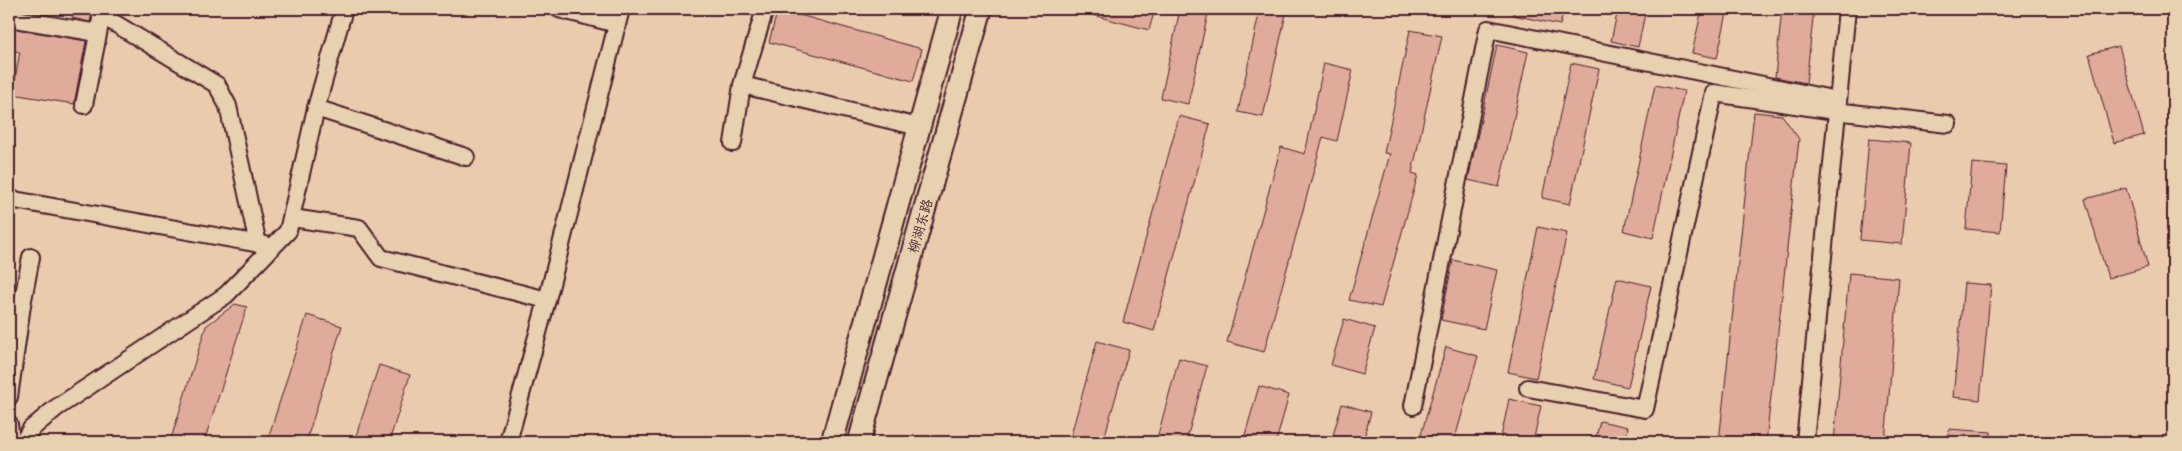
<svg xmlns="http://www.w3.org/2000/svg" width="2182" height="451" viewBox="0 0 2182 451" font-family="Kalam,'LXGW WenKai TC',sans-serif">
<style>
.building{fill:#e0ab9b;stroke:#4a1f2b}
.lines{fill:none;stroke-linecap:round;stroke-linejoin:round}
.minor-casing{stroke:#4a1f2b;stroke-width:20}
.major-casing{stroke:#4a1f2b;stroke-width:25}
.minor{stroke:#e7d1b0;stroke-width:16}
.major{stroke:#e7d1b0;stroke-width:21}
.labels{text-anchor:middle;stroke-width:4;stroke-linejoin:round;paint-order:stroke}
.street-label{font-size:14px;fill:#4a1f2b;stroke:#e7d1b0}
</style>
<rect width="100%" height="100%" fill="#ebcbae"/>
<filter id="ink" filterUnits="userSpaceOnUse"><feTurbulence type="fractalNoise" baseFrequency=".02" numOctaves="2"/><feDisplacementMap in="SourceGraphic" scale="10" xChannelSelector="R" yChannelSelector="G"/><feConvolveMatrix kernelMatrix="1 2 1 2 8 2 1 2 1" color-interpolation-filters="sRGB"/></filter>
<g filter="url(#ink)">
<g class="building">
<polygon points="73,9 93,9 90,22 72,18"/>
<polygon points="778,9 922,49 913,81 769,42"/>
<polygon points="1086,9 1155,9 1149,30 1085,13"/>
<polygon points="1180,9 1209,9 1188,104 1161,98"/>
<polygon points="1260,9 1287,9 1263,117 1238,112"/>
<polygon points="1514,9 1564,9 1560,25 1513,15"/>
<polygon points="1618,9 1646,9 1638,47 1611,41"/>
<polygon points="1702,9 1728,9 1717,58 1692,53"/>
<polygon points="1782,9 1814,9 1806,83 1775,77"/>
<polygon points="10,28 86,41 74,104 12,94 20,52 9,50"/>
<polygon points="1410,30 1442,36 1412,173 1418,175 1381,307 1349,300 1390,154 1384,153"/>
<polygon points="1497,45 1528,52 1499,187 1468,180"/>
<polygon points="2119,46 2144,135 2114,143 2089,54"/>
<polygon points="1324,63 1353,70 1337,141 1323,137 1264,352 1227,342 1281,147 1305,154"/>
<polygon points="1571,63 1599,69 1570,204 1542,198"/>
<polygon points="1655,85 1684,91 1653,238 1624,231"/>
<polygon points="1754,112 1782,115 1799,139 1766,442 1719,442"/>
<polygon points="1179,116 1210,124 1154,331 1123,322"/>
<polygon points="1869,139 1911,143 1902,244 1860,240"/>
<polygon points="1972,163 2006,166 2000,232 1966,229"/>
<polygon points="2126,188 2148,267 2108,278 2085,199"/>
<polygon points="1538,227 1567,233 1536,378 1508,372"/>
<polygon points="1453,260 1497,270 1484,329 1441,320"/>
<polygon points="1849,273 1899,278 1885,442 1834,442"/>
<polygon points="1617,278 1651,286 1628,387 1594,379"/>
<polygon points="1964,283 1991,285 1980,400 1953,397"/>
<polygon points="235,304 247,307 204,442 170,442 206,326"/>
<polygon points="307,315 342,326 306,442 267,442"/>
<polygon points="1344,319 1375,328 1362,374 1331,365"/>
<polygon points="1097,341 1129,350 1103,442 1069,442"/>
<polygon points="1446,347 1478,356 1454,442 1419,442"/>
<polygon points="1179,358 1207,366 1186,442 1156,442"/>
<polygon points="379,365 410,375 389,442 354,442"/>
<polygon points="1259,386 1289,395 1276,442 1243,442"/>
<polygon points="1509,399 1541,406 1533,442 1500,442"/>
<polygon points="1342,404 1371,412 1363,442 1331,442"/>
<polygon points="1600,421 1628,427 1625,442 1595,442"/>
<polygon points="1949,429 1991,432 1991,442 1948,442"/>
</g>
<g class="lines">
<g class="minor-casing">
<g id="minor">
<polyline points="559,9 617,24"/>
<polyline points="101,15 217,85 228,106 258,244"/>
<polyline points="9,18 98,33"/>
<polyline points="742,85 919,127"/>
<polyline points="84,105 103,9"/>
<polyline points="316,108 466,157"/>
<polyline points="733,143 742,85 765,9"/>
<polyline points="9,199 266,245"/>
<polyline points="292,218 359,228 381,258 547,300"/>
<polyline points="1528,388 1645,409 1714,93 1835,111 1948,124"/>
<polyline points="9,397 22,305 31,257"/>
<polyline points="1413,406 1488,29 1837,100"/>
<polyline points="9,424 11,442"/>
<polyline points="23,442 31,429 56,408 226,295 288,231 316,108 344,9"/>
<polyline points="508,442 547,300 621,9"/>
<polyline points="1805,442 1847,9"/>
</g>
</g>
<g class="major-casing">
<g id="major">
<polyline points="832,442 952,9"/>
<polyline points="859,442 981,9"/>
</g>
</g>
<use href="#minor" class="minor"/>
<use href="#major" class="major"/>
</g>
</g>
<g class="labels">
<g class="street-label">
<text transform="translate(920 226) rotate(-74)" y="5">柳湖东路</text>
</g>
</g>
<rect width="2182" height="451" fill="none" stroke="#e7d1b0" stroke-width="30"/>
<rect x="15" y="15" width="2152" height="421" fill="none" stroke="#4a1f2b" stroke-width="2" filter="url(#ink)"/>
</svg>
